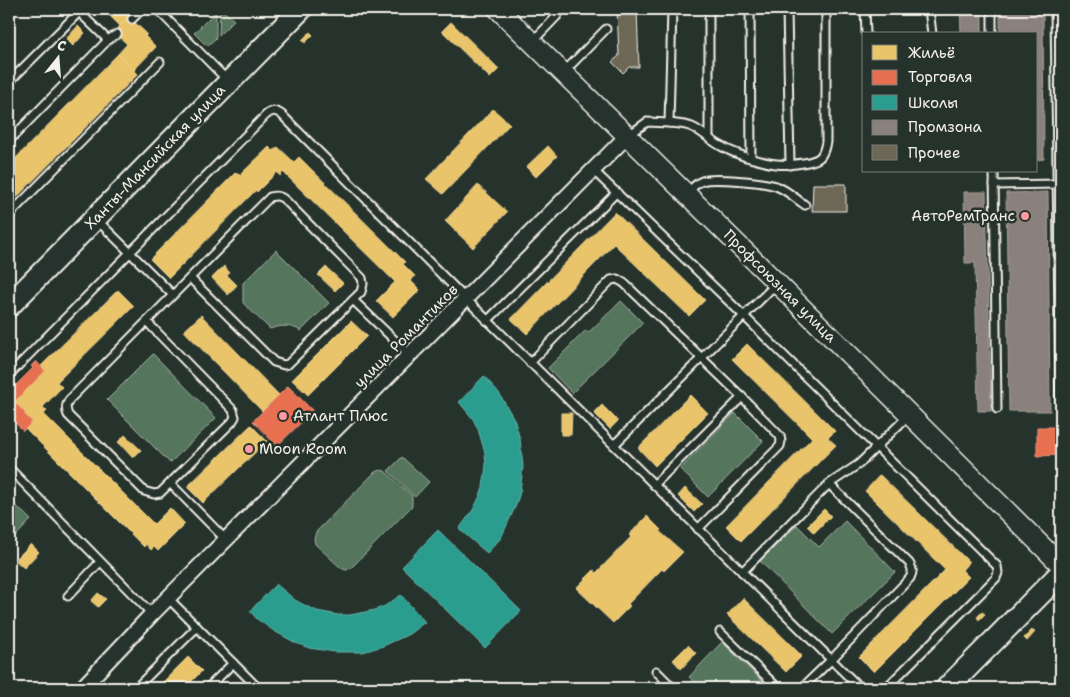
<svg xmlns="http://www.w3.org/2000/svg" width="1070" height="697" viewBox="0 0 1070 697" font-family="'Shantell Sans',sans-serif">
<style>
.green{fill:#54745d;stroke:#a4b2a2}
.homes{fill:#e9c46a;stroke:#ecd290}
.shops{fill:#e76f51;stroke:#eb967e}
.schools{fill:#2a9d8f;stroke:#67b6aa}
.industry{fill:#8a817c;stroke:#aaa39c}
.building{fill:#6d6756;stroke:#f4f1e8}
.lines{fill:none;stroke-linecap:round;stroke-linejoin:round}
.service-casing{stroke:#f4f1e8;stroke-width:11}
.minor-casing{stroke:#f4f1e8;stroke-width:18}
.secondary-casing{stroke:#f4f1e8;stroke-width:22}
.primary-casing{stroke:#f4f1e8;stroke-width:25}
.service{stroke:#26332d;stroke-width:7}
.minor{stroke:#26332d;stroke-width:14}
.secondary{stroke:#26332d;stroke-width:19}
.primary{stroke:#26332d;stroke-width:21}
.poi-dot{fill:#ff9aa2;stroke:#26332d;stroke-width:2}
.labels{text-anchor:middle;stroke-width:5;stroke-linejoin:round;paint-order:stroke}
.street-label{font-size:15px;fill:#f4f1e8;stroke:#26332d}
.poi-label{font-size:15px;fill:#f4f1e8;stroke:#26332d;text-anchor:start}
</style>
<rect width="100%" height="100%" fill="#26332d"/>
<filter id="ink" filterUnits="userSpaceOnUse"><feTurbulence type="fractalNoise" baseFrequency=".02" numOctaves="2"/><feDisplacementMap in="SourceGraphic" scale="10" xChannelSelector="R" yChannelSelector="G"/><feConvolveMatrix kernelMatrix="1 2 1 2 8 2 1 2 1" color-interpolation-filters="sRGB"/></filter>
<g filter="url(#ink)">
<g class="green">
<polygon points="220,9 221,9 234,20 219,35"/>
<polygon points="216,11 216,38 207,46 194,33"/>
<path d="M276,250L329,303L301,331C291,325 281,325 270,329L243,303V283Z"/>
<polygon points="621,301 643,323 572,393 548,368 586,330 589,332"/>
<polygon points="153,354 216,418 170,463 107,400"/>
<polygon points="735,413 763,441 708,497 680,469"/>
<polygon points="402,457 429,482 415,497 388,471"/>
<polygon points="380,470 385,471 412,496 412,506 351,568 346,570 341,568 315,544 314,539 316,532 375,472"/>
<polygon points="9,499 31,520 9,543"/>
<polygon points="845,521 895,572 832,634 760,561 797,525 819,547"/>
<polygon points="722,642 769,688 701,688 689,677"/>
</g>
<g class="homes">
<polygon points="103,9 134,9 136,10 120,26"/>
<polygon points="129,17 147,34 145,36 156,47 134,70 118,54 127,44 114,32"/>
<polygon points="451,22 499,69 490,78 442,31"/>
<polygon points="78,26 85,33 73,46 66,39"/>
<polygon points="310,32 313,35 305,43 302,40"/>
<polygon points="9,47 14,52 9,58"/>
<polygon points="118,54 138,74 9,205 9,165"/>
<polygon points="493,109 510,124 443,194 426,179"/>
<polygon points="548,146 557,156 536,177 526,167"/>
<polygon points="269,147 273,151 278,147 294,162 299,157 405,262 403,264 415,276 411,281 420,290 393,317 376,301 395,282 283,172 280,176 277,172 257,192 256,190 169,278 150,259 236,172 240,175"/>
<polygon points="478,185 507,212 473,248 445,221"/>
<polygon points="615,212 705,300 689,316 614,244 527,334 511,319"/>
<polygon points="224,266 230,273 227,275 237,285 228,295 212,278"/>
<polygon points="326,267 343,283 335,291 318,275"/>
<polygon points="118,290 134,306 57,382 62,387 43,407 47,411 44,414 154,524 170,508 185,524 158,551 154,547 151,550 146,544 144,547 25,428 32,422 24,414 25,413 14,402 45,371 41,366"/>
<polygon points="201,315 279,395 262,411 184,331"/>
<polygon points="351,321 367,336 308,395 292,380"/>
<polygon points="747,344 835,431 828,438 836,445 741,541 726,526 812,438 732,359"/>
<polygon points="690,395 708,413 655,466 638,448"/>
<polygon points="602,405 618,421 610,429 594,413"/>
<polygon points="561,413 572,413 571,435 561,435"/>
<polygon points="251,425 267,441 203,503 187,487"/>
<polygon points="125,435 141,450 133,458 118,442"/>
<polygon points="880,475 969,562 962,570 969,577 874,672 859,657 945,570 865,491"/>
<polygon points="685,488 702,504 694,512 678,496"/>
<polygon points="824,509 831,516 814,533 807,526"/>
<polygon points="647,516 661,530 659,531 683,552 664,571 662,569 628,604 630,606 613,623 576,588 594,570 596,573 631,537 629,535"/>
<polygon points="31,544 39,552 24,568 15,560"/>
<polygon points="98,593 106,599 98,607 91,601"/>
<polygon points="743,598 802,656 786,672 727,615"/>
<polygon points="982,612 985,614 979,620 977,617"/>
<polygon points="1032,630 1035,632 1027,641 1024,638"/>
<polygon points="688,645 696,653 681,669 673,660"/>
<polygon points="188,657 202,671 185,688 157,688"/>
</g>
<g class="shops">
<polygon points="36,361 45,371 14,402 25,413 24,414 32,422 23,431 9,416 9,392 33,368 31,366"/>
<polygon points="288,386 313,411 277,446 253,421"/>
<polygon points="1037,427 1061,427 1061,455 1037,456"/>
</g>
<g class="schools">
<polygon points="484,376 499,393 514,419 520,439 523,466 520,492 516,505 501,538 487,553 459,529 473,510 479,498 483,487 486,466 485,453 478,429 473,419 459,402"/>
<polygon points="438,530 521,611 485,648 402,567"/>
<polygon points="276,584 295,600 306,606 317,611 338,615 350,615 375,610 385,606 401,595 425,622 409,634 401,638 383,646 363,652 335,652 309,648 296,643 274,631 257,619 250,611"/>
</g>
<g class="industry">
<polygon points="960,9 982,9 982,34 961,34"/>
<polygon points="1000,9 1043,9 1044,159 1036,160 1036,34 1000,34"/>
<polygon points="964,192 986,192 991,411 978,411 975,263 965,263"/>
<polygon points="1048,192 1050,411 1009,411 1006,193"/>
</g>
<g class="building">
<polygon points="573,9 584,9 578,14"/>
<polygon points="617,9 637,9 639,67 629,67 623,73 612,62 619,56"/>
<polygon points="813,184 846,184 846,211 812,211"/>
</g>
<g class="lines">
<g class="service-casing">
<g id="service">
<polyline points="157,9 227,80"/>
<path d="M672,9L669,123C677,124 685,124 692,127C703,132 711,141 721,146C729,151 738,154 746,157C767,163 781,167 803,163C809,162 816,161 820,157C824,153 825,147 826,142V9"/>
<polyline points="750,9 751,158"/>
<polyline points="787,9 790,165"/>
<polyline points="865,9 866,34"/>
<polyline points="929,9 932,34"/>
<polyline points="992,9 992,34"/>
<polyline points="1055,9 1060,402"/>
<polyline points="132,19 142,9"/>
<polyline points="108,40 117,34"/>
<polyline points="532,42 557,16 559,12 558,9"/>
<polyline points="564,72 606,29"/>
<polyline points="9,82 79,12"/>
<polyline points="629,135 647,122 669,123"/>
<polyline points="709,138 709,9"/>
<polyline points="9,141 108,40 76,9"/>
<polyline points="593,170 744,316 997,566 998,573 996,578 886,688"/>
<polyline points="994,171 997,409"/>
<polyline points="994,185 1061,184"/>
<path d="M687,194C691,189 696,183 702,181C712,177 765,182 776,186C787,190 796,199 805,205"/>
<polyline points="9,215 160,62"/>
<polyline points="97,220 173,295"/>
<polyline points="353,300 410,355"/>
<polyline points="487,321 617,192"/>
<path d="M147,322L233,410L235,417L232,422L160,493L154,494L144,491L68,415C65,408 66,404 70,399C137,331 204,264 270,197C277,195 281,196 286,201L362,278L363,284L361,292L288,364L284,365L274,362L190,278"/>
<polyline points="530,363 611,280 617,279 624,283 742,397 780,436 781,441 780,446 698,529"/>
<path d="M9,375L266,115C272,110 276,110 282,115L466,299L860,688"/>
<polyline points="614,445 777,283"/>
<polyline points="9,468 152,614"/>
<polyline points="170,483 226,540"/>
<polyline points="654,485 742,397"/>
<polyline points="742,572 821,492 829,484 859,464 909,415"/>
<polyline points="68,596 100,562"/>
<polyline points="168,598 258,688"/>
<polyline points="720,632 778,688"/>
<polyline points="656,671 673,688"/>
<polyline points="136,688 197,627"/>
<polyline points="208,688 233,663"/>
<path d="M802,688L831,660L910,578C913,572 913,569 909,563L829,484"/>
</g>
</g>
<g class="minor-casing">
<polyline id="minor" points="82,688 152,614 627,136"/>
</g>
<g class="secondary-casing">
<polyline id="secondary" points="498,9 777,283 1061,565"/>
</g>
<g class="primary-casing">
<g id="primary">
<polyline points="9,306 301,9"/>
<polyline points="947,688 1061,573"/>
</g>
</g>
<use href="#service" class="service"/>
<use href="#minor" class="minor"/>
<use href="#secondary" class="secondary"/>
<use href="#primary" class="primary"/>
</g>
</g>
<g class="poi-dot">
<circle cx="1025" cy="216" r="5"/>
<circle cx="283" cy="416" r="5"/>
<circle cx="249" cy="449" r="5"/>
</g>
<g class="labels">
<g class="street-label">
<text transform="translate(155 157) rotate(-46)" y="5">Ханты-Мансийская улица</text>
<text transform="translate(780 286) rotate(45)" y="5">Профсоюзная улица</text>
<text transform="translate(406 336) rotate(-45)" y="5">улица Романтиков</text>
</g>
<g class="poi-label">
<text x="1015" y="221" text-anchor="end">АвтоРемТранс</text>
<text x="293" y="421">Атлант Плюс</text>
<text x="259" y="454">Moon Room</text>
</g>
</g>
<rect width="1070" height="697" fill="none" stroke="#26332d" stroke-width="30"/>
<rect x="15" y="15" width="1040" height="667" fill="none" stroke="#f4f1e8" stroke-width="2" filter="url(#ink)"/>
<rect x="862" y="32" width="175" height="140" fill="#26332d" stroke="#787f78"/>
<rect x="872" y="45" width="25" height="15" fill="#e9c46a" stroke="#787f78"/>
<text x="908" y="58" font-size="15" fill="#f4f1e8">Жильё</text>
<rect x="872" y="70" width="25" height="15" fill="#e76f51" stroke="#787f78"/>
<text x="908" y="82" font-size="15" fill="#f4f1e8">Торговля</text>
<rect x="872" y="95" width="25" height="15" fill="#2a9d8f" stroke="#787f78"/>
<text x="908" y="108" font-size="15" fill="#f4f1e8">Школы</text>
<rect x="872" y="120" width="25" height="15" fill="#8a817c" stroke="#787f78"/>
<text x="908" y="132" font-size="15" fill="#f4f1e8">Промзона</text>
<rect x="872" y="145" width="25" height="15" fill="#6d6756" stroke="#787f78"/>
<text x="908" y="158" font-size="15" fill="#f4f1e8">Прочее</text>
<g transform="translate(58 58) rotate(17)" stroke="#26332d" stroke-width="4" paint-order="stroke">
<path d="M0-4L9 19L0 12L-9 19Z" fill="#f4f1e8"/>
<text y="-8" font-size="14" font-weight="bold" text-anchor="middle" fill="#f4f1e8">С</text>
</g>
</svg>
